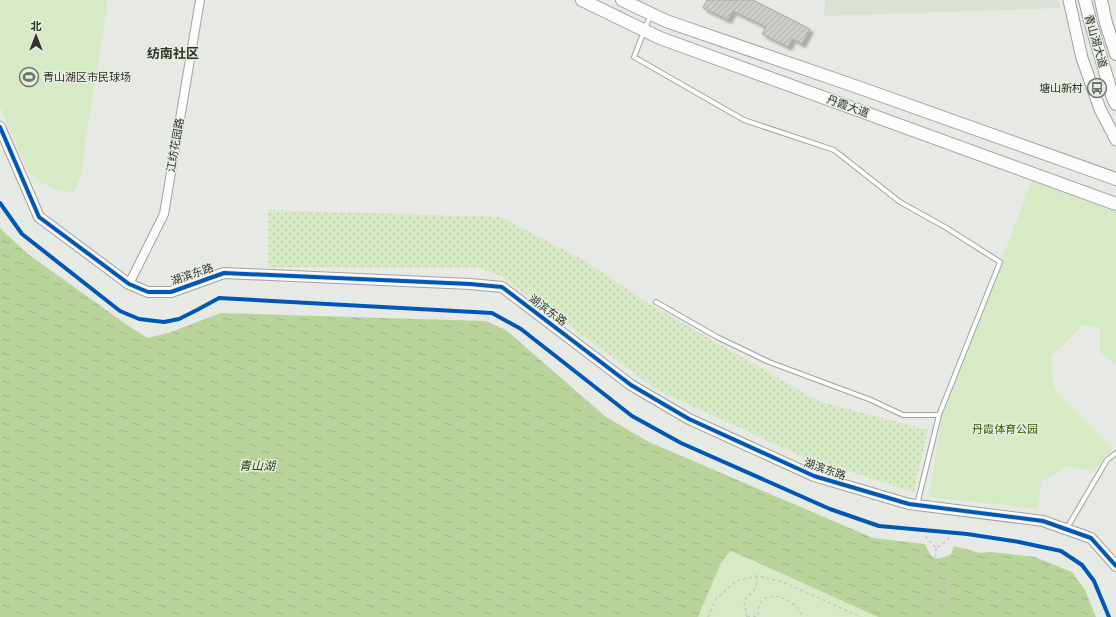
<svg xmlns="http://www.w3.org/2000/svg" width="1116" height="617" viewBox="0 0 1116 617" font-family="Commissioner,'Noto Sans SC',sans-serif">
<style>
.built{fill:#dbe1d4}
.grass{fill:url(#grass-dots)}
.park{fill:#d8e9c5}
.water{fill:url(#water-ripples)}
.building{fill:url(#building-hatch);stroke:#a8aaa6;filter:url(#shadow)}
.lines{fill:none;stroke-linecap:round;stroke-linejoin:round}
.service-casing{stroke:#a0a29e;stroke-width:6}
.minor-casing{stroke:#a0a29e;stroke-width:10}
.tertiary-casing{stroke:#a0a29e;stroke-width:12}
.secondary-casing{stroke:#a0a29e;stroke-width:13}
.primary-casing{stroke:#a0a29e;stroke-width:14}
.path{stroke:#c6c8c5;stroke-width:1.5;stroke-dasharray:3 3;stroke-linecap:butt}
.service{stroke:#fbfcfb;stroke-width:4}
.minor{stroke:#fbfcfb;stroke-width:8}
.tertiary{stroke:#fbfcfb;stroke-width:10}
.secondary{stroke:#fbfcfb;stroke-width:11}
.primary{stroke:#fbfcfb;stroke-width:12}
.cycleway-casing{stroke:#e7ede1;stroke-width:6}
.cycleway{stroke:#0057b8;stroke-width:4}
.labels{text-anchor:middle;stroke-width:3;stroke-linejoin:round;paint-order:stroke}
.street-label{font-size:11px;fill:#30332e;stroke:#e7ede1}
.poi-label{font-size:11px;fill:#30332e;stroke:#e7ede1;text-anchor:start}
.park-label{font-size:11px;fill:#3a5a00;stroke:#e7ede1}
.water-label{font-size:12px;font-style:italic;fill:#2b4207;stroke:#e7ede1}
.quarter-label{font-size:13px;font-weight:bold;fill:#2d3228;stroke:#e7ede1}
</style>
<defs>
<pattern id="grass-dots" width="8" height="8" patternUnits="userSpaceOnUse"><rect width="8" height="8" fill="#d8e9c5"/><path d="M2 2h.1M6 6h.1" fill="none" stroke="#bac8aa" stroke-width="1.8" stroke-linecap="round"/></pattern>
<pattern id="water-ripples" width="26" height="14" patternUnits="userSpaceOnUse"><rect width="26" height="14" fill="#b9d49a"/><path d="M2 4q2-2 4 0t4 0M15 11q2-2 4 0t4 0" fill="none" stroke="#9fb685"/></pattern>
<pattern id="building-hatch" width="6" height="6" patternUnits="userSpaceOnUse"><rect width="6" height="6" fill="#cacdc8"/><path d="M-1 1l2-2M0 6l6-6M5 7l2-2" fill="none" stroke="#aeb0ac"/></pattern>
<filter id="shadow"><feDropShadow dx="3.5" dy="3.5" stdDeviation="1" flood-color="#0004"/></filter>
</defs>
<rect width="100%" height="100%" fill="#e7eae4"/>
<polygon class="built" points="826,0 1059,0 1060,8 823,16"/>
<polygon class="grass" points="268,210 501,217 585,261 648,303 818,401 928,430 914,492 803,457 657,390 501,276 480,268 268,267"/>
<g class="park">
<polygon points="0,0 108,0 80,178 74,192 61,191 41,183 28,172 0,107"/>
<polygon points="1032,180 1116,210 1116,365 1100,352 1100,327 1083,325 1051,356 1054,389 1113,448 1093,472 1069,466 1041,482 1038,509 929,497 942,416"/>
<polygon points="729,551 752,560 878,617 698,617 721,563"/>
</g>
<path class="water" d="M0,228L2,230L28,254L130,327L148,338L168,333L221,313L486,321L506,330L606,417L649,442L873,538L925,544C932,561 936,561 951,554L954,546L980,553L991,552L1035,557L1072,572L1085,590L1096,617H878L752,560L730,551L721,563L698,617H0Z"/>
<polygon class="building" points="707,0 753,0 810,29 802,44 792,39 788,47 762,34 766,27 733,11 728,20 703,8"/>
<g class="lines">
<g class="service-casing">
<g id="service">
<polyline points="650,16 634,57 744,120 834,150 900,202 945,227 1000,262 939,415 917,505"/>
<polyline points="656,302 717,337 769,362 871,400 903,415 939,415"/>
<polyline points="1067,528 1107,460 1116,453"/>
</g>
</g>
<g class="minor-casing">
<polyline id="minor" points="129,284 164,214 200,0"/>
</g>
<g class="tertiary-casing">
<polyline id="tertiary" points="0,127 39,217 129,284 148,292 171,292 224,273 470,284 502,287 631,385 689,419 814,476 909,504 1043,521 1091,538 1116,566"/>
</g>
<g class="secondary-casing">
<polyline id="secondary" points="1069,0 1082,58 1100,109 1116,140"/>
</g>
<g class="primary-casing">
<g id="primary">
<polyline points="582,0 660,38 1116,204"/>
<polyline points="622,0 666,21 849,84 1116,179"/>
<polyline points="1085,0 1091,24 1113,98 1116,104"/>
<polyline points="1101,0 1106,23 1116,54"/>
</g>
</g>
<g class="path">
<polyline points="925,530 926,537 936,548 947,541 951,533"/>
<polyline points="936,548 935,566 940,566 940,577 948,577 946,607 934,606 933,617 938,617"/>
<polyline points="934,606 935,584 947,585"/>
<polyline points="708,617 716,599 736,581 757,576 783,582 861,617"/>
<path d="M747,617L758,616C758,613 758,607 760,604C767,590 788,598 796,606C799,609 801,613 802,617"/>
<polyline points="747,617 744,601 756,588 757,576"/>
</g>
<use href="#service" class="service"/>
<use href="#minor" class="minor"/>
<use href="#tertiary" class="tertiary"/>
<use href="#secondary" class="secondary"/>
<use href="#primary" class="primary"/>
<g class="cycleway-casing">
<g id="cycleway">
<polyline points="0,127 39,217 129,284 148,292 171,292 224,273 470,284 502,287 631,385 689,419 814,476 909,504 1043,521 1091,538 1116,566"/>
<polyline points="0,203 22,234 120,311 139,319 164,322 179,319 197,310 219,298 492,313 521,329 632,416 681,443 830,509 879,526 967,534 1019,542 1061,551 1082,565 1094,581 1109,617"/>
</g>
</g>
<use href="#cycleway" class="cycleway"/>
</g>
<defs>
<g id="stadium-ring" transform="scale(1)"><circle r="9.5" fill="#e7ede1" stroke="#70736e" stroke-width="1.5"/><path d="M0-5a6.5 5 0 1 0 0 10a6.5 5 0 1 0 0-10ZM-3.5-1.8h7v3.6h-7Z" fill="#70736e"/></g>
<g id="bus-ring" transform="scale(1)"><circle r="9.5" fill="#e7ede1" stroke="#70736e" stroke-width="1.5"/><path d="M-5-6H5V4H4V6H2V4H-2V6H-4V4H-5ZM-3.5-4V0h7V-4ZM-3.5 1.2v1.5H-2V1.2ZM2 1.2v1.5H3.5V1.2Z" fill="#70736e"/></g>
</defs>
<g fill-rule="evenodd">
<use href="#stadium-ring" x="29" y="77"/>
<use href="#bus-ring" x="1097" y="88"/>
</g>
<g class="labels">
<g class="street-label">
<text transform="translate(1096 41) rotate(74)" y="4">青山湖大道</text>
<text transform="translate(848 106) rotate(20)" y="4">丹霞大道</text>
<text transform="translate(175 145) rotate(-80)" y="4">江纺花园路</text>
<text transform="translate(192 274) rotate(-19)" y="4">湖滨东路</text>
<text transform="translate(548 310) rotate(37)" y="4">湖滨东路</text>
<text transform="translate(825 469) rotate(19)" y="4">湖滨东路</text>
</g>
<g class="poi-label">
<text x="43" y="81">青山湖区市民球场</text>
<text x="1083" y="92" text-anchor="end">塘山新村</text>
</g>
<g class="park-label">
<text x="1005" y="433">丹霞体育公园</text>
</g>
<g class="water-label">
<text x="257" y="470">青山湖</text>
</g>
<g class="quarter-label">
<text x="173" y="58">纺南社区</text>
</g>
</g>
<g transform="translate(36 36)" stroke="#e7ede1" stroke-width="3" paint-order="stroke">
<path d="M0-3L7 15L0 10L-7 15Z" fill="#30332e"/>
<text y="-6" font-size="11" font-weight="bold" text-anchor="middle" fill="#30332e">北</text>
</g>
</svg>
